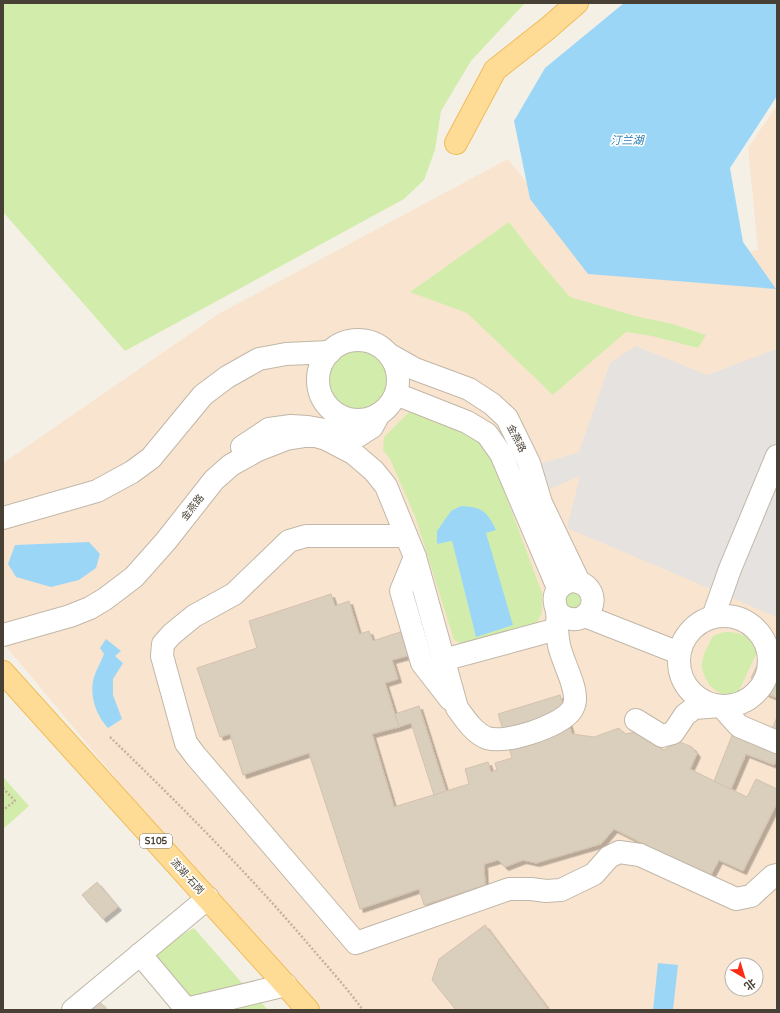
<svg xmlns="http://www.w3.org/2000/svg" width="780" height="1013" viewBox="0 0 780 1013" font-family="'Varela Round','Noto Sans SC',sans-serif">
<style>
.commercial{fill:#f9e5cf;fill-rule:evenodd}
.green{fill:#d2edab}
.parking{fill:#e5e2df}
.water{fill:#9cd6f7}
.building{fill:#dacebd;stroke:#d3c2ad;filter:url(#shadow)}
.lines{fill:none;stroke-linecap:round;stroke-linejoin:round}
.minor-casing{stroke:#c1b7a8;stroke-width:24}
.major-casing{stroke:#efbc5a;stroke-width:24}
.path{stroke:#c4b397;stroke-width:2.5;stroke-dasharray:2 2;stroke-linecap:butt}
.minor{stroke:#fff;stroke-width:22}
.major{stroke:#ffdc95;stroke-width:22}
.labels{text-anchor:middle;stroke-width:3.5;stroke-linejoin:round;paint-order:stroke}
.shield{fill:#fff;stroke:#7f7971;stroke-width:1}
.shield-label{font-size:9px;font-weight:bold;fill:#484034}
.street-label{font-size:10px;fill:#484034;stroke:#fff}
.water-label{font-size:11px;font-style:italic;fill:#2178ae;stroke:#fff}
</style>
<defs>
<filter id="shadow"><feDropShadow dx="3.5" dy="3.5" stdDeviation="0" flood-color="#0004"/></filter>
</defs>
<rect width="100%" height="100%" fill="#f5f0e6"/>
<path class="commercial" d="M777,105V1010H309L3,643V463L220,313L508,159L598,272L758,250L748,148ZM732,965H756V989H732Z"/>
<g class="green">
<polygon points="3,3 525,3 471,61 441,111 435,150 424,180 404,199 125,351 3,212"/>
<polygon points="509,222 539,261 570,297 639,317 673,324 706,335 698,348 652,336 626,332 553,395 467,313 410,292"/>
<circle cx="359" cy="381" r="33"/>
<polygon points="422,408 480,441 494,464 542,593 542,613 535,627 464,645 454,640 416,519 390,459 383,450 384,437 411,410"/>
<polygon points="576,591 585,602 569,613 564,598 569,592"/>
<path d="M724,632C741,631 747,637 760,646L736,697C719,694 709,690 703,672C702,668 701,666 702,663C703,653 709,645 713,636Z"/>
<polygon points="3,777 29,806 3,829"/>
<polygon points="194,928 249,991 191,1006 153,961 158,948"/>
<polygon points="261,1002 268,1010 231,1010"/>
</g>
<polygon class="parking" points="636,346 707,375 777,349 777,617 567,528 580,476 550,489 540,464 579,452 610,363"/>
<g class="water">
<polygon points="624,3 777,3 777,96 730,168 743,242 776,289 588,274 530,199 514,121 545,68"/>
<path d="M461,506C482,507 487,511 496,530L486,533L513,625L476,637L452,541L437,544V531L451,511Z"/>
<polygon points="89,542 100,554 96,568 79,580 51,587 16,577 8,564 15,545"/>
<path d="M106,639L121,651L115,656L123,663L113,679V695L122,719L108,728C97,716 90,698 93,681C95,672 101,662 104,654L100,648Z"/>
<polygon points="658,963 678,965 673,1010 653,1010"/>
</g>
<g class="building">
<polygon points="331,594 335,606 349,601 359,634 369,631 373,641 406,630 414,654 392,660 398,679 385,683 399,727 372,734 394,807 469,784 465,769 488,762 491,772 497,770 495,763 512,758 498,714 560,695 572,734 594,737 619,728 625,734 636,732 664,750 670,746 680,742 692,747 697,754 690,769 747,797 756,779 777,789 777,803 743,871 719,860 710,877 614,829 601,844 536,863 523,860 505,867 498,860 484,864 485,885 424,905 419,889 360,909 309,753 243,775 230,734 220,737 197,668 257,648 249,621"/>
<polygon points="761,657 777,664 777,698 765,693 769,685 751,678"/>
<polygon points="419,706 446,791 434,795 411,723 399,727 395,714"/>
<polygon points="777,717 777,759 774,765 746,754 731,789 714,781 733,733 765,746"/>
<polygon points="97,882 118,907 103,919 82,895"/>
<polygon points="485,925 549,1010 456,1010 432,980 439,959"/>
<polygon points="100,1002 107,1010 90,1010"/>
</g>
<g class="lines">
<g class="minor-casing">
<g id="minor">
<circle cx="358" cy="380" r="40"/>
<polyline points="390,355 415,369 469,389 492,404 507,418 529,463 541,503 579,582"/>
<polyline points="396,394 467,422 487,434 501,454 558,588"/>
<polyline points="242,447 269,429 291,426 308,427 358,436 372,427 379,414"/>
<polyline points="3,518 97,491 132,472 151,458 203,395 227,377 259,359 286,354 330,352"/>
<polyline points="406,536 306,536 289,541 234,594 194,616 172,634 163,644 162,656 186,743 195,755 356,943 509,889 531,889 546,891 561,890 594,874 609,857 619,852 640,855 736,899 751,896 773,876 777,875"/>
<polyline points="415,557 401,591 422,663 450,699"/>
<polyline points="585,616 679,653"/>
<circle cx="724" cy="661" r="45"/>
<polyline points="713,617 730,569 777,456"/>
<path d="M3,635L70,616L90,608L105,599L134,577L166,541L214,480L231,465L258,450L286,439L312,435L326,439L353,453L374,471L386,486L415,557L457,708C465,719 474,733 487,738C506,744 558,727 571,711C573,709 575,703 575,700C576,684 562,661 559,645C558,639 557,633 557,627C557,622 558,617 557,612C557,609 555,606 555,603C553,594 559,585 568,582C574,580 582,582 587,587C604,604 579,634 557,611"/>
<polyline points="443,660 557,629"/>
<polyline points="636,720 662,736 673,733 685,715 694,708 721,706 739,726 777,742"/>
<polyline points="140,954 187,1010"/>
<polyline points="186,1009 286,985"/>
<polyline points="73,1010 208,898"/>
</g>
</g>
<g class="major-casing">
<g id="major">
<polyline points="456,143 495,70 547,29 577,3"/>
<polyline points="3,672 308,1010"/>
</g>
</g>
<g class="path">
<path d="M110,737C179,804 247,872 309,945C327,966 346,987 363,1010"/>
<polyline points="3,788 15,801 3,810"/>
</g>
<use href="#minor" class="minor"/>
<use href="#major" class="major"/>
</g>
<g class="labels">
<rect class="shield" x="140" y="834" width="32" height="14" rx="3"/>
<g class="shield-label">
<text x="156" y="844">S105</text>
</g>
<g class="street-label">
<text transform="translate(517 438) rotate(63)" y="4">金燕路</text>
<text transform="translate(192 507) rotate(-52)" y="4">金燕路</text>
<text transform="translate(188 876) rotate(48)" y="4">流湖-石岗</text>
</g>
<g class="water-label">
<text x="627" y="144">汀兰湖</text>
</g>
</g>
<rect width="780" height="1013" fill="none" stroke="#484034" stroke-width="8"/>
<g transform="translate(744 977) rotate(142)"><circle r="19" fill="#ffffff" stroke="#b6b3ae"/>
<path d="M0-3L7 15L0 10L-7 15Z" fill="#ff2c13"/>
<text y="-6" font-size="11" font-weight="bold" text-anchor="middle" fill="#484034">北</text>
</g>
</svg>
